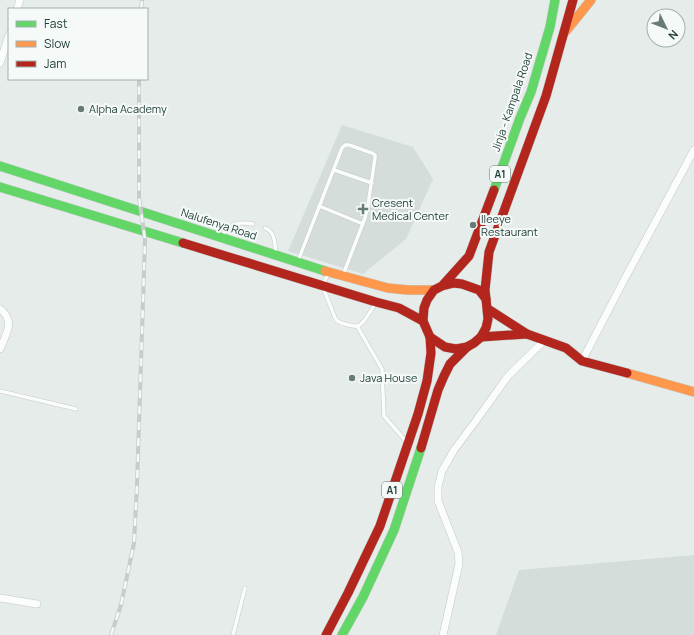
<svg xmlns="http://www.w3.org/2000/svg" width="694" height="635" viewBox="0 0 694 635" font-family="Manrope,sans-serif">
<style>
.built{fill:#d4ddda}
.lines{fill:none;stroke-linecap:round;stroke-linejoin:round}
.lane-casing{stroke:#c3c9c7;stroke-width:4.5}
.street-casing{stroke:#c3c9c7;stroke-width:8}
.fast-casing{stroke:#c2cac7;stroke-width:10}
.slow-casing{stroke:#c2cac7;stroke-width:10}
.jam-casing{stroke:#c2cac7;stroke-width:10}
.lane{stroke:#fbfcfc;stroke-width:3.5}
.street{stroke:#fbfcfc;stroke-width:7}
.fast{stroke:#63d668;stroke-width:9}
.slow{stroke:#ff974d;stroke-width:9}
.jam{stroke:#b3261e;stroke-width:9}
.rail-casing{stroke:#c8cccb;stroke-width:4}
.rail{stroke:#f5faf8;stroke-width:2.5;stroke-dasharray:8;stroke-linecap:butt}
.poi-dot{fill:#677c79;stroke:#f5faf8;stroke-width:1.5}
.labels{text-anchor:middle;stroke-width:4;stroke-linejoin:round;paint-order:stroke}
.shield{fill:#f5faf8;stroke:#627874;stroke-width:1}
.shield-label{font-size:10px;font-weight:bold;fill:#23403c}
.street-label{font-size:11px;fill:#23403c;stroke:#f5faf8}
.poi-label{font-size:11px;fill:#23403c;stroke:#f5faf8;text-anchor:start}
</style>
<rect width="100%" height="100%" fill="#e6ecea"/>
<g class="built">
<polygon points="342,125 413,147 433,179 406,239 363,274 288,251"/>
<polygon points="694,555 694,635 496,635 519,570"/>
</g>
<g class="lines">
<g class="lane-casing">
<g id="lane">
<polyline points="334,170 372,183"/>
<polyline points="319,206 363,224"/>
<path d="M265,228C276,233 274,242 276,252"/>
<path d="M221,236C234,223 235,221 253,224"/>
<polyline points="298,261 342,148 345,145 349,145 372,153 375,155 375,158 368,205 365,218 343,275"/>
<path d="M329,273L322,285L336,320C340,323 353,327 358,326C364,324 372,308 376,303"/>
<polyline points="357,326 382,369 384,416 405,440"/>
<polyline points="0,391 76,409"/>
<polyline points="233,635 245,588"/>
</g>
</g>
<g class="street-casing">
<g id="street">
<polyline points="17,9 20,0"/>
<polyline points="0,63 9,35"/>
<path d="M0,309C16,321 6,334 0,349"/>
<polyline points="582,361 623,282 694,150"/>
<polyline points="0,598 37,604"/>
<polyline points="443,635 459,564 458,552 438,501 438,487 442,471 454,450 475,422 508,376 545,340"/>
</g>
</g>
<g class="fast-casing">
<g id="fast">
<polyline points="0,166 325,271"/>
<polyline points="0,187 183,243"/>
<polyline points="494,190 520,118 531,92 550,27 555,0"/>
<polyline points="342,635 363,597 394,530 421,448"/>
</g>
</g>
<g class="slow-casing">
<g id="slow">
<polyline points="566,31 591,0"/>
<polyline points="325,271 388,288 408,290 434,290"/>
<polyline points="627,373 694,392"/>
</g>
</g>
<g class="jam-casing">
<g id="jam">
<polyline points="183,243 376,302 399,308 423,321"/>
<polyline points="442,286 454,283 462,284 479,290 486,299 488,319 486,328 481,337 474,343 467,347 456,349 445,347 430,337 423,321 424,308 427,300 434,290 442,286 469,256 494,190"/>
<polyline points="486,299 485,290 489,252 546,96 573,0"/>
<polyline points="488,309 527,334 566,348 582,361 627,373"/>
<polyline points="481,337 527,334"/>
<polyline points="421,448 438,390 444,376 450,364 467,347"/>
<polyline points="326,635 348,593 380,526 418,414 427,381 431,353 430,337"/>
</g>
</g>
<use href="#lane" class="lane"/>
<use href="#street" class="street"/>
<use href="#fast" class="fast"/>
<use href="#slow" class="slow"/>
<use href="#jam" class="jam"/>
<g class="rail-casing">
<g id="rail">
<polyline points="141,9 142,0"/>
<polyline points="111,635 121,605 134,543 137,485 145,240 139,197 139,79"/>
</g>
</g>
<use href="#rail" class="rail"/>
</g>
<g class="poi-dot">
<circle cx="81" cy="109" r="4"/>
<path d="M361 203h4v4h4v4h-4v4h-4v-4h-4v-4h4z"/>
<circle cx="473" cy="225" r="4"/>
<circle cx="352" cy="378" r="4"/>
</g>
<g class="labels">
<g class="shield">
<rect x="490" y="166" width="20" height="16" rx="3"/>
<rect x="382" y="482" width="20" height="16" rx="3"/>
</g>
<g class="shield-label">
<text x="500" y="178">A1</text>
<text x="392" y="494">A1</text>
</g>
<g class="street-label">
<text transform="translate(512 102) rotate(-71)" y="4">Jinja - Kampala Road</text>
<text transform="translate(219 224) rotate(18)" y="4">Nalufenya Road</text>
</g>
<g class="poi-label">
<text x="89" y="113">Alpha Academy</text>
<text x="372" y="207">Cresent<tspan x="372" dy="13">Medical Center</tspan></text>
<text x="481" y="223">Ileeye<tspan x="481" dy="13">Restaurant</tspan></text>
<text x="360" y="382">Java House</text>
</g>
</g>
<rect x="8" y="8" width="140" height="72" fill="#f5faf8" stroke="#a1b0ad"/>
<rect x="16" y="21" width="20" height="6" fill="#63d668" stroke="#a1b0ad"/>
<text x="44" y="28" font-size="12" fill="#23403c">Fast</text>
<rect x="16" y="41" width="20" height="6" fill="#ff974d" stroke="#a1b0ad"/>
<text x="44" y="48" font-size="12" fill="#23403c">Slow</text>
<rect x="16" y="61" width="20" height="6" fill="#b3261e" stroke="#a1b0ad"/>
<text x="44" y="68" font-size="12" fill="#23403c">Jam</text>
<g transform="translate(666 28) rotate(133)"><circle r="19" fill="#f5faf8" stroke="#a1b0ad"/>
<path d="M0-3L7 15L0 10L-7 15Z" fill="#677c79"/>
<text y="-6" font-size="11" font-weight="bold" text-anchor="middle" fill="#23403c">N</text>
</g>
</svg>
